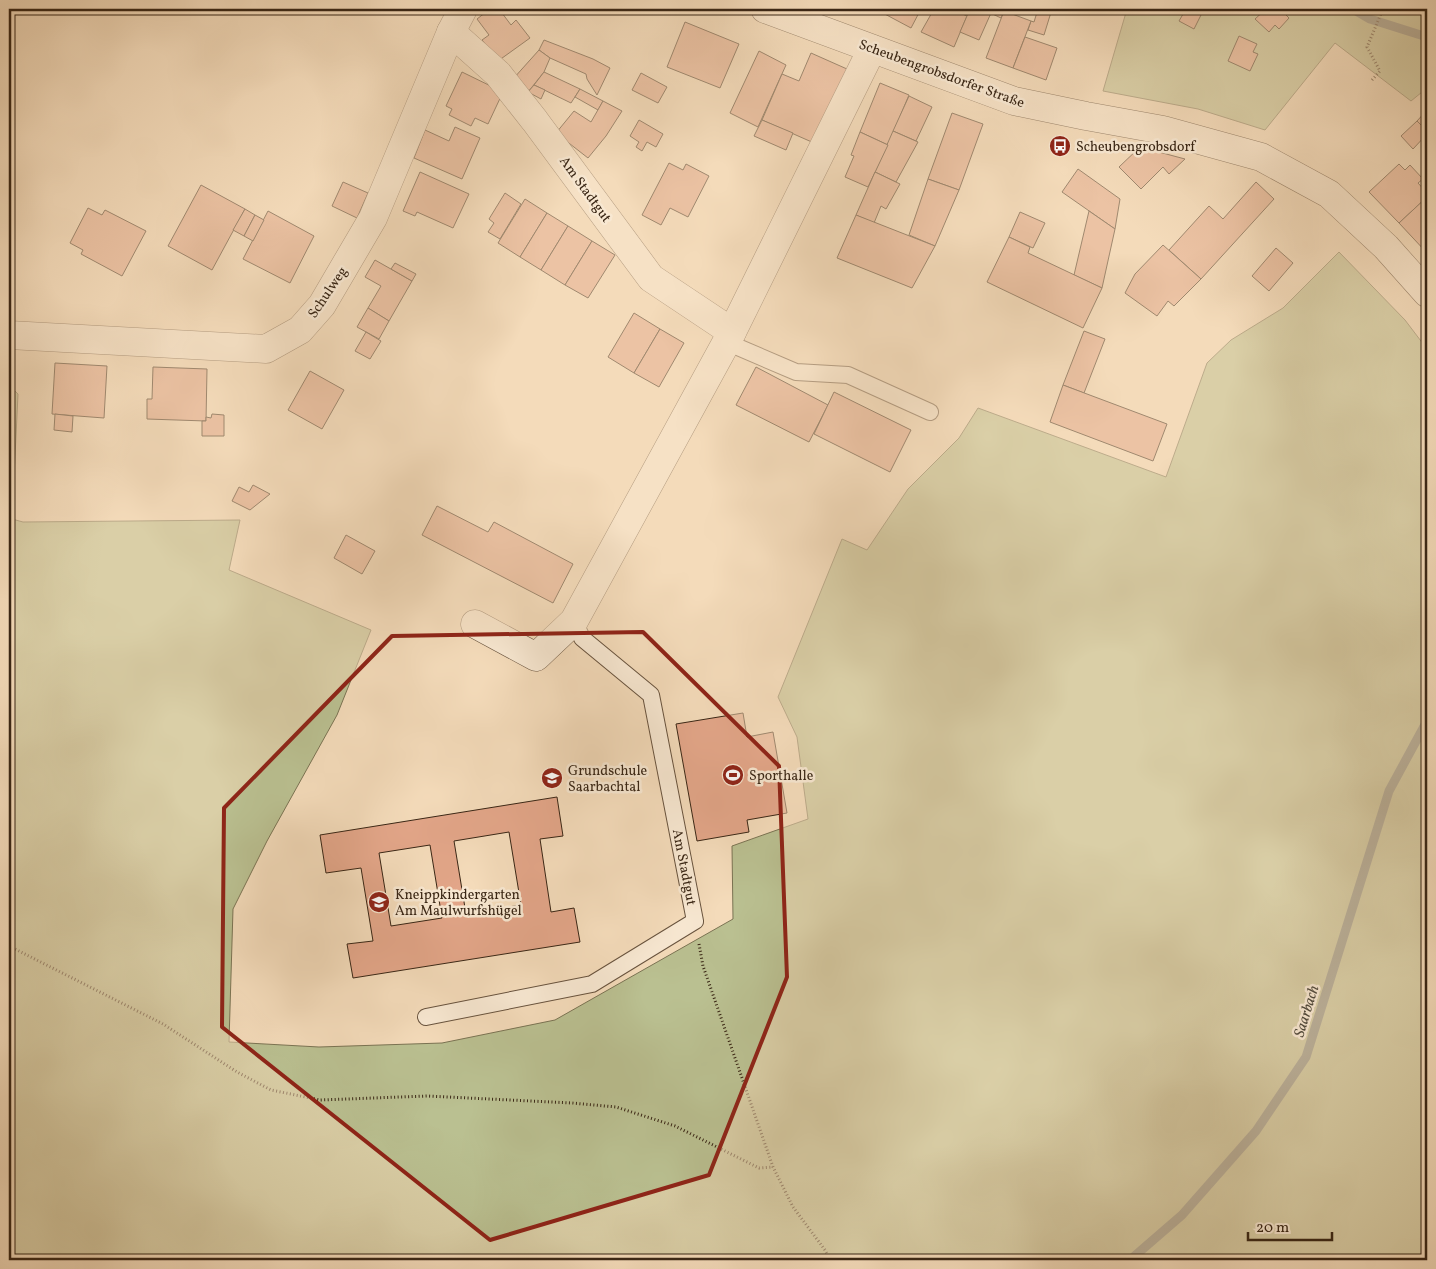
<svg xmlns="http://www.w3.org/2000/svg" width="1436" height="1269" viewBox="0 0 1436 1269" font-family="Vollkorn,serif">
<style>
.green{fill:#bac091;stroke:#7a7353}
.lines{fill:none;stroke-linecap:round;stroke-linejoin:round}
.stream{stroke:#767e77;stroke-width:9}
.building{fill:#e3a689;stroke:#392615;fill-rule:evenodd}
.lane-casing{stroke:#68533e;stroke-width:18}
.street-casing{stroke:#68533e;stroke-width:29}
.secondary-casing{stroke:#392615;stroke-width:29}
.path{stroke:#392615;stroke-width:3;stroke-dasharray:1 2.5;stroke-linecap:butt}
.lane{stroke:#f8e8d2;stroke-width:16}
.street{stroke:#f8e8d2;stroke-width:28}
.secondary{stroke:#f8e8d2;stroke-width:28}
.marked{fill:none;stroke:#8f2418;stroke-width:4;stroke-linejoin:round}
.labels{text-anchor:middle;stroke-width:5;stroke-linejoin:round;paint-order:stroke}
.street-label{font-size:14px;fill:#392615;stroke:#f8e8d2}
.poi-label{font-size:14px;fill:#392615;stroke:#f8e8d2;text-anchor:start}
.water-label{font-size:15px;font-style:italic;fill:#524b3e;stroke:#f8e8d2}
</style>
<rect width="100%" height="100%" fill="#f4dbba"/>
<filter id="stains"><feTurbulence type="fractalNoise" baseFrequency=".004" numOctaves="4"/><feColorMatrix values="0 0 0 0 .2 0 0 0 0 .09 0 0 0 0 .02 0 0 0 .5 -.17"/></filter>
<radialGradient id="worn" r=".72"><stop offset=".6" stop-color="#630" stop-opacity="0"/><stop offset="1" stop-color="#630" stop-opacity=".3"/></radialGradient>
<g class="green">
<polygon points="1127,9 1427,9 1427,88 1411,101 1335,43 1265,130 1198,109 1103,91"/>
<polygon points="1339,252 1405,320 1427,349 1427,1260 9,1260 9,385 18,394 12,519 23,522 240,520 229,570 371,630 337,715 267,841 233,909 229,1042 319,1047 442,1043 555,1020 733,919 732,846 808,819 797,737 778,697 842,539 867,550 908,489 959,438 978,408 1166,477 1207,363 1231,340 1283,308"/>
</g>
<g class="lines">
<g class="stream">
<polyline points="1353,9 1370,19 1427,37"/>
<polyline points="1130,1260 1182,1215 1256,1131 1306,1057 1389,791 1427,721"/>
</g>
</g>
<g class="building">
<polygon points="490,9 499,9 511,25 516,20 530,38 498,61 482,40 489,35 477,19"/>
<polygon points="883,9 921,9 911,28 881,12"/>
<polygon points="934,9 951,9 967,16 954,47 921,32"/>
<polygon points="970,9 982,9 991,13 979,40 960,32"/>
<polygon points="982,9 1005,9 1001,18"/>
<polygon points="1038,9 1052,9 1044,35 1028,30 1031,21 1034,22"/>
<polygon points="1186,9 1204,9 1194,29 1179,21"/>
<polygon points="1266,9 1280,9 1289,18 1279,29 1275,25 1269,32 1255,19"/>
<polygon points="1004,11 1031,21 1013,68 986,58"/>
<polygon points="685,22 739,44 720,88 667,67"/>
<polygon points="1239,36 1257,44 1253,52 1258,54 1250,71 1228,61"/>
<polygon points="1025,37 1057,48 1046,80 1013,68"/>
<polygon points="544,40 593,59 610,68 597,95 587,79 586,74 550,58 539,50"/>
<polygon points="539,50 550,58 544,72 528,92 513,79"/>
<polygon points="759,51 786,65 758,127 730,113"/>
<polygon points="811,53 847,69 814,143 762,120 782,74 799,81"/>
<polygon points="462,72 503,92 488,124 475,118 471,126 449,115 452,109 446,106"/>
<polygon points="544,72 580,89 571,103 534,85"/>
<polygon points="641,73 667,87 658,103 632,90"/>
<polygon points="880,83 909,95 888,145 860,132"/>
<polygon points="534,85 545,90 541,99 528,92"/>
<polygon points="580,89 603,101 598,110 575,97"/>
<polygon points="909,96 932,107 916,141 893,131"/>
<polygon points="603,101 622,111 606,136 588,158 556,133 574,111 591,122"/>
<polygon points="1427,110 1427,131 1417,121"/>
<polygon points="952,113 983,124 959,190 928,179"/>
<polygon points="639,120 663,134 656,147 647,142 642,151 636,147 639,142 630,136"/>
<polygon points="762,120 793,133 786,150 754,136"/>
<polygon points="1417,121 1427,131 1427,134 1413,149 1401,136"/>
<polygon points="455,127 480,138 462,179 414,158 425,130 449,141"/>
<polygon points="893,131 918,142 896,182 875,172"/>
<polygon points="860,132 888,145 868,187 845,177 854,156 851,155"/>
<polygon points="1140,147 1185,159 1169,174 1163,167 1141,189 1119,167"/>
<polygon points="669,163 683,170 686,164 709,176 688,217 670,208 661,225 642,215"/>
<polygon points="1399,164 1405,170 1410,165 1423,179 1418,183 1427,193 1427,197 1399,223 1369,192"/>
<polygon points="1078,169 1120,199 1115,229 1062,192"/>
<polygon points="420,172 469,194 453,228 417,212 415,216 403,211"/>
<polygon points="875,172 900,184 886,209 881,206 874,223 856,215"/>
<polygon points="928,179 959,190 935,246 909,235"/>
<polygon points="343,182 368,193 357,218 332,206"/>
<polygon points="1256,182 1274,199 1201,279 1169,250 1209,206 1223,219"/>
<polygon points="201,185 245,209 212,270 168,246"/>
<polygon points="505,193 521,204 500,239 488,232 494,223 489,219"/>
<polygon points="1427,197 1427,253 1399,223"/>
<polygon points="525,199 547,213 520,257 498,243"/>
<polygon points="88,208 102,215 105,210 146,231 122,276 81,254 83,250 70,243"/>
<polygon points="245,209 255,215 244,236 233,230"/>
<polygon points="268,211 314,236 290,283 243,259"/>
<polygon points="1089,211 1115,229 1102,288 1074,275"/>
<polygon points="1020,212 1045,223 1033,248 1009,237"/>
<polygon points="547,213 568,226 541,270 520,257"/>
<polygon points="255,215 264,220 253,241 244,236"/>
<polygon points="856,215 935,246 912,288 837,258"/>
<polygon points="568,226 592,241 565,285 541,270"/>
<polygon points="1009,237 1030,247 1028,253 1102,288 1083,328 987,282"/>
<polygon points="592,241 615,255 588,298 565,285"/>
<polygon points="1163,245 1201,279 1174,306 1168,301 1157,316 1125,293 1135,274"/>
<polygon points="1276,248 1293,263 1269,291 1252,276"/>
<polygon points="375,260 412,281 389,321 368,308 381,286 365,277"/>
<polygon points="395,263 416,274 412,281 391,269"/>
<polygon points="368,308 389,321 379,339 357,327"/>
<polygon points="634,313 660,329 634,373 608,357"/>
<polygon points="660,329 684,343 659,387 634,373"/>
<polygon points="1084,331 1105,339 1084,393 1063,385"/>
<polygon points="366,332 381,341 370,359 355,351"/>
<polygon points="55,363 107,366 104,418 52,414"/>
<polygon points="153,367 207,369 206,421 147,419 147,399 152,399"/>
<polygon points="756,367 828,405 809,442 736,405"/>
<polygon points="310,371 344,390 322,429 288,410"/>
<polygon points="1063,385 1167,424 1153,461 1050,422"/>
<polygon points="834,392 911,430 890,472 814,434"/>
<polygon points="55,414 73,416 72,432 54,430"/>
<polygon points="212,414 224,415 224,436 202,436 202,421 206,421 206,417 211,418"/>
<polygon points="253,485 270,494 250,510 232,501 239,487 249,492"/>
<polygon points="437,506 488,532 494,522 573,564 553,603 422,535"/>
<polygon points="346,535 375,551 362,574 334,558"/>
<polygon points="743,713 747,737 773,732 787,813 747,820 749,832 697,841 676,724"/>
<path d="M557,797L563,836L540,839L551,912L574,908L580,942L353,978L347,944L373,941L361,868L326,873L320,835ZM509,832L521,905L466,914L454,841ZM430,845L442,918L391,926L379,853Z"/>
</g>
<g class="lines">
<g class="lane-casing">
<g id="lane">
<polyline points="726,342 796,372 848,375 930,412"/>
<polyline points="426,1017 592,984 695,921 651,695 582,638 574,621"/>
</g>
</g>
<g class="street-casing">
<g id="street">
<polyline points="451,32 498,74 535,121 651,278 732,332"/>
<polyline points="9,335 266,349 300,330 322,305 373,218 451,32 463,9"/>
<polyline points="475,624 536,657 574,621 732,332 872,49"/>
</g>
</g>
<g class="secondary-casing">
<polyline id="secondary" points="765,9 1014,101 1086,116 1163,130 1261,157 1329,194 1386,247 1427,293"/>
</g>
<g class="path">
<polyline points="1372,80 1380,71 1367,47 1383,9"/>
<polyline points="699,944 703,966 773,1167 793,1207 825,1250 830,1260"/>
<polyline points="9,946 163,1024 237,1072 271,1090 320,1100 427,1096 572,1103 616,1107 675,1126 759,1168 773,1167"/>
</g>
<use href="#lane" class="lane"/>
<use href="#street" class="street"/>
<use href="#secondary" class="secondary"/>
</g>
<path d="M0 0H1436V1269H0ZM643,632L779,766L787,977L709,1175L490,1240L222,1027L224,808L392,636Z" fill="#f4dbba" fill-opacity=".55" fill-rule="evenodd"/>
<path class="marked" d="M643,632L779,766L787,977L709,1175L490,1240L222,1027L224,808L392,636Z"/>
<defs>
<g id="bus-disc" transform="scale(1.125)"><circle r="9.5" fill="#8f2418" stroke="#f8e8d2"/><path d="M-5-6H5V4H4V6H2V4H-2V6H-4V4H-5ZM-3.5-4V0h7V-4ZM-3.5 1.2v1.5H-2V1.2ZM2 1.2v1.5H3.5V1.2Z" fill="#fff"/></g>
<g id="stadium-disc" transform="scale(1.125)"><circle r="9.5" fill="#8f2418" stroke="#f8e8d2"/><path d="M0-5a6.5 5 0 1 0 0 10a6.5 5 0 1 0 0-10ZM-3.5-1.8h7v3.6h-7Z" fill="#fff"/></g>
<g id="school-disc" transform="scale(1.125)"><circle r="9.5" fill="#8f2418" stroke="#f8e8d2"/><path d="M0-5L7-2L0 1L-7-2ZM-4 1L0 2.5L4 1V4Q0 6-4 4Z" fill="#fff"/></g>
</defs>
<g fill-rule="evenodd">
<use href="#bus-disc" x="1060" y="146"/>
<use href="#stadium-disc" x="733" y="775"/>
<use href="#school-disc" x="552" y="778"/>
<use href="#school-disc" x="379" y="902"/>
</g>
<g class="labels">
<g class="street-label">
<text transform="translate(942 73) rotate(20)" y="5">Scheubengrobsdorfer Straße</text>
<text transform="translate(586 189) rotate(54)" y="5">Am Stadtgut</text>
<text transform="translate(327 292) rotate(-56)" y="5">Schulweg</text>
<text transform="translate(685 867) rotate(79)" y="5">Am Stadtgut</text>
</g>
<g class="poi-label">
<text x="1076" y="151">Scheubengrobsdorf</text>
<text x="568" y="775">Grundschule<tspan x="568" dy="16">Saarbachtal</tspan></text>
<text x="749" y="780">Sporthalle</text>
<text x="395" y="899">Kneippkindergarten<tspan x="395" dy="16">Am Maulwurfshügel</tspan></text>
</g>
<g class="water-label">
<text transform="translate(1306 1011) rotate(-73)" y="5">Saarbach</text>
</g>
</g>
<rect width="1436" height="1269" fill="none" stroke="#f4dbba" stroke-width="30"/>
<rect x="10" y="10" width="1416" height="1249" fill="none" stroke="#392615" stroke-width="2.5"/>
<rect x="15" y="15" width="1406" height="1239" fill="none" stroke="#392615"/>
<path d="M1248 1232v8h84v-8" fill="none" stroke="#392615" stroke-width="2.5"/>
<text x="1256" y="1232" font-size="15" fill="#392615" stroke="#f8e8d2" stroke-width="4" paint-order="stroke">20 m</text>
<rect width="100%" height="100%" filter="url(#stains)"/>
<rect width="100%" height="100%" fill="url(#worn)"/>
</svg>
